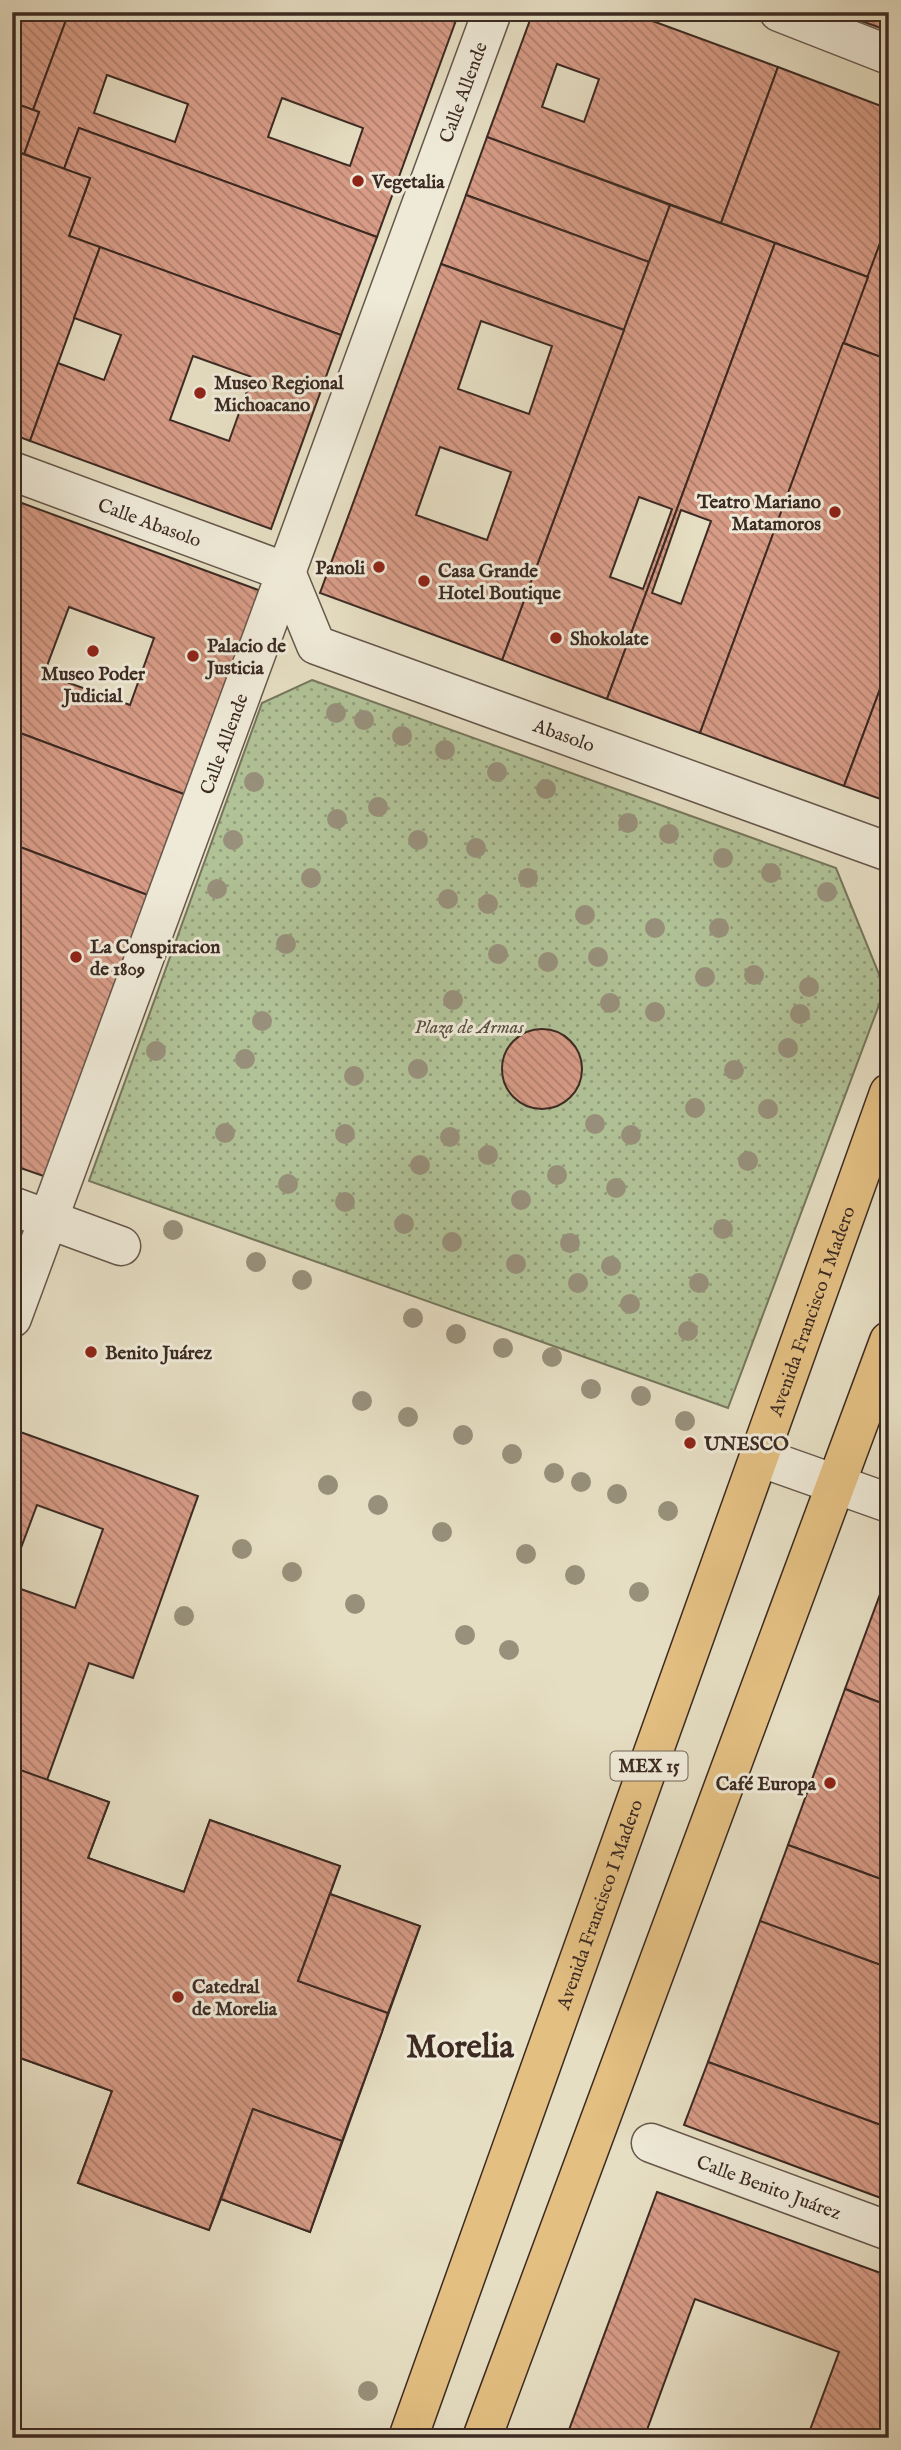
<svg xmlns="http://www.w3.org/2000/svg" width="901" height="2450" viewBox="0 0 901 2450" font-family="'IM FELL English',serif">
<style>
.grass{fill:url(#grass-dots);stroke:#76765d;stroke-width:2}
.building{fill:url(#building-back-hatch);stroke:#3c2a23;stroke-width:2;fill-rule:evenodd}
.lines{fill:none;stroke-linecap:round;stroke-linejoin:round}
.pedestrian-casing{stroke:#66574b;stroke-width:41}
.minor-casing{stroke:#66574b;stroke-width:41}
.tertiary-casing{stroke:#66574b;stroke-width:41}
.primary-casing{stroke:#3c2a23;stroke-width:41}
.pedestrian{stroke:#efead8;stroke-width:38}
.minor{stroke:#efead8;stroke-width:38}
.tertiary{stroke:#efead8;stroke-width:38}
.primary{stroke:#e3bf82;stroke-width:38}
.tree{fill:#98907b}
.poi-dot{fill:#8f2418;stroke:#efead8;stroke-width:2.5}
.labels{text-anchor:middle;stroke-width:6;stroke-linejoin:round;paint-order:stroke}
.shield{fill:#efead8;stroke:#726459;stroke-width:2}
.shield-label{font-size:18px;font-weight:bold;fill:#3c2a23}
.street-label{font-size:19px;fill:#3c2a23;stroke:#efead8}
.poi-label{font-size:19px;font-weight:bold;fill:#3c2a23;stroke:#efead8;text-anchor:start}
.park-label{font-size:19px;font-style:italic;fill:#595040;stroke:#efead8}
.town-label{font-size:33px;font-weight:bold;fill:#3c2a23;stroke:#efead8}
</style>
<defs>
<pattern id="grass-dots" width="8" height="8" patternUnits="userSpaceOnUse" patternTransform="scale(1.75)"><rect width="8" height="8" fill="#b1c297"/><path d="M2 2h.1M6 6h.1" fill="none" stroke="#919e7b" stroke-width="1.8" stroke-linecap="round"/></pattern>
<pattern id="building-back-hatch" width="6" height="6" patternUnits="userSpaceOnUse" patternTransform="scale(1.75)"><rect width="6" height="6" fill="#d79b86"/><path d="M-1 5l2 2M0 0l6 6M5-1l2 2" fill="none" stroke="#b07f6d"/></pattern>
</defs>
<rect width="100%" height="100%" fill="#e6dec3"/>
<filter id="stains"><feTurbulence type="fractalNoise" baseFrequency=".00286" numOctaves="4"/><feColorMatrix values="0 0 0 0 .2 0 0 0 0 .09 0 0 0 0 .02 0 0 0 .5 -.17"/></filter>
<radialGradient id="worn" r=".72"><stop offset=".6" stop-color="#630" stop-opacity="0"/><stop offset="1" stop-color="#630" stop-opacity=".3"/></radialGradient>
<polygon class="grass" points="312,680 836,868 885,989 728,1408 89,1181 262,703"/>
<g class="building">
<polygon points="12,12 69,12 33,110 12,102"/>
<path d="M69,12H459L377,237L79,128L64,169L24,154L39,112L33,110ZM107,75L188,104L175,142L94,113ZM282,98L363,128L350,166L268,137Z"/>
<path d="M533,12H628L778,67L721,223L487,137ZM557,64L599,79L584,122L542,107Z"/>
<polygon points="889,12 889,31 839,13 839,12"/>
<polygon points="778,67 889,109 889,219 868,277 721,223"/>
<polygon points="12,102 39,112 24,154 12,150"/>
<polygon points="79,128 377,237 341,335 69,236 90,178 64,169"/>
<polygon points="487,137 670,205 649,262 466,195"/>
<polygon points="12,150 90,178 69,236 100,247 30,441 12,434 12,320 21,295 12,292"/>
<polygon points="466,195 649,262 624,330 441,264"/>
<path d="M670,205L775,243L607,699L502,660ZM639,497L672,509L643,589L610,577Z"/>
<polygon points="889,219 889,360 843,343"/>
<path d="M775,243L868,277L700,733L607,699ZM681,510L711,521L681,604L652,593Z"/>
<path d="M100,247L341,335L271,529L30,441L58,363L104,380L121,335L74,318ZM193,356L252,377L229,441L170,420Z"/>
<path d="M441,264L624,330L502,660L320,593ZM481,321L552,346L529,414L458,389ZM440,447L511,472L487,540L416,515Z"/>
<polygon points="843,343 889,360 889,665 844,786 700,733"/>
<path d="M19,502L261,591L189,796L12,730V520ZM69,607L154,638L130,705L44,674Z"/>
<polygon points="889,665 889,802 844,786"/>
<polygon points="12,730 189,796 153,897 12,844"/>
<polygon points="12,844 153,897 52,1179 12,1165"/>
<circle cx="542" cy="1069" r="40"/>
<polygon points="12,1429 198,1496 133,1678 89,1663 47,1780 109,1802 88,1858 184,1892 210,1820 340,1866 330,1894 420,1926 310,2232 221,2199 209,2230 78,2183 112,2091 12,2055 12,1586 75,1608 103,1529 37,1505 12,1572"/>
<polygon points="889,1570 889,1706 845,1689"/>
<polygon points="845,1689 889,1706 889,1882 788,1845"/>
<polygon points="12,1767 109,1802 88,1858 184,1892 210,1820 340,1866 298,1981 388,2013 382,2032 342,2141 253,2109 209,2230 78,2183 112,2091 12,2055"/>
<polygon points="788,1845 889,1882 889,1968 760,1921"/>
<polygon points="330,1894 420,1926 388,2013 298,1981"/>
<polygon points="760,1921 889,1968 889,2128 708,2062"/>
<polygon points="708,2062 889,2128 889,2201 684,2125"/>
<polygon points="253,2109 342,2141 310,2232 221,2199"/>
<polygon points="657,2192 889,2276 889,2438 807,2438 839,2352 695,2299 644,2438 566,2438"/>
</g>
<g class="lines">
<g class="pedestrian-casing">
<g id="pedestrian">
<polyline points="12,1206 121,1246"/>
<path id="s1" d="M651,2143L889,2231"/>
</g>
</g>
<g class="minor-casing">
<g id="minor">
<polyline points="779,12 889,55"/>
<path id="s2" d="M12,1318L492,12"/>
<polyline points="759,1457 889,1503"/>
</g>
</g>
<g class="tertiary-casing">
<g id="tertiary">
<path id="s3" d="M12,471L286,572L316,645L889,852"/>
</g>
</g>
<g class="primary-casing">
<g id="primary">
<path id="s4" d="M408,2438L889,1093"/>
<polyline points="482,2438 889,1341"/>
</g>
</g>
<use href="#pedestrian" class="pedestrian"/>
<use href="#minor" class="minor"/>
<use href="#tertiary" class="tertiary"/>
<use href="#primary" class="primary"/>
</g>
<g class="tree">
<circle cx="336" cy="713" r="10"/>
<circle cx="364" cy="720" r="10"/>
<circle cx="402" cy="736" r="10"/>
<circle cx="445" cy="750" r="10"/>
<circle cx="497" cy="772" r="10"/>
<circle cx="254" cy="782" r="10"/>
<circle cx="546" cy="789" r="10"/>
<circle cx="378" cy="807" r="10"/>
<circle cx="337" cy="819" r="10"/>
<circle cx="628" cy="823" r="10"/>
<circle cx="669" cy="834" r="10"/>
<circle cx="233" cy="840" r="10"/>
<circle cx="418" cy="840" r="10"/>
<circle cx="476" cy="848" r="10"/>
<circle cx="723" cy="858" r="10"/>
<circle cx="771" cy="873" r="10"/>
<circle cx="311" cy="878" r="10"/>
<circle cx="528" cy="878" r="10"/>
<circle cx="217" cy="889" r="10"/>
<circle cx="827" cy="892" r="10"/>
<circle cx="448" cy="899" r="10"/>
<circle cx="488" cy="904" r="10"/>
<circle cx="585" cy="915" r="10"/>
<circle cx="655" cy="928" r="10"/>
<circle cx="719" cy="928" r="10"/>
<circle cx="286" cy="944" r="10"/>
<circle cx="498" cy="954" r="10"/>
<circle cx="598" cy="957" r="10"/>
<circle cx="548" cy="962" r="10"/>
<circle cx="754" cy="975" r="10"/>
<circle cx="705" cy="977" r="10"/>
<circle cx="809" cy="987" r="10"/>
<circle cx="453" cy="1000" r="10"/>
<circle cx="610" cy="1003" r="10"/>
<circle cx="655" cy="1012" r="10"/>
<circle cx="800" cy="1014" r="10"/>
<circle cx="262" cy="1021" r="10"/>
<circle cx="788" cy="1048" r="10"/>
<circle cx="156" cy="1051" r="10"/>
<circle cx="245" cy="1059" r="10"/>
<circle cx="418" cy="1069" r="10"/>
<circle cx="734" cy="1070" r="10"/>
<circle cx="354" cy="1076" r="10"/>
<circle cx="695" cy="1108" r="10"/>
<circle cx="768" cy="1109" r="10"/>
<circle cx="595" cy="1124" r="10"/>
<circle cx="225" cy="1133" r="10"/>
<circle cx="345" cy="1134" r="10"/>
<circle cx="631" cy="1135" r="10"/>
<circle cx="450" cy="1137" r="10"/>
<circle cx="488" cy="1155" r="10"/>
<circle cx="748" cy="1161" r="10"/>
<circle cx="420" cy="1165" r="10"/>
<circle cx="557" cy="1175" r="10"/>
<circle cx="288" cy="1184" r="10"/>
<circle cx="616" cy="1188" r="10"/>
<circle cx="521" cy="1200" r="10"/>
<circle cx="345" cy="1202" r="10"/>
<circle cx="404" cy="1224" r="10"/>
<circle cx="723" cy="1229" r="10"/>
<circle cx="173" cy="1230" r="10"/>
<circle cx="452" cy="1242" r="10"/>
<circle cx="570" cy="1243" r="10"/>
<circle cx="256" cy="1262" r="10"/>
<circle cx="516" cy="1264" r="10"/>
<circle cx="611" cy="1266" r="10"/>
<circle cx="302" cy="1280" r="10"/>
<circle cx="578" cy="1283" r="10"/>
<circle cx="699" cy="1283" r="10"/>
<circle cx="630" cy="1304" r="10"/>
<circle cx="413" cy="1318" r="10"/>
<circle cx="688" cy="1331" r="10"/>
<circle cx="456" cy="1334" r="10"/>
<circle cx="503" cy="1348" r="10"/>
<circle cx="552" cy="1357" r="10"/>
<circle cx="591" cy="1389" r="10"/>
<circle cx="641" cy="1396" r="10"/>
<circle cx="362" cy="1401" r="10"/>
<circle cx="408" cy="1417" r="10"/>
<circle cx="685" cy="1421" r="10"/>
<circle cx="463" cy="1435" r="10"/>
<circle cx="512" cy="1454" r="10"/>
<circle cx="554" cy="1473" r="10"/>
<circle cx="581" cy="1482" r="10"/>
<circle cx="328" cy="1485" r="10"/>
<circle cx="617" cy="1494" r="10"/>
<circle cx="378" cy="1505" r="10"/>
<circle cx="668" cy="1511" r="10"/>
<circle cx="442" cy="1532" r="10"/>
<circle cx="242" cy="1549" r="10"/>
<circle cx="526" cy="1554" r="10"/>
<circle cx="292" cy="1572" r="10"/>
<circle cx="575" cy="1575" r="10"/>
<circle cx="639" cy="1592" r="10"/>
<circle cx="355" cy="1604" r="10"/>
<circle cx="184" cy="1616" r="10"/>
<circle cx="465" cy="1635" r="10"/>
<circle cx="509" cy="1650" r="10"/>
<circle cx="368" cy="2391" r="10"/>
</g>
<g class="poi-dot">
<circle cx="358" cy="181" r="7"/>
<circle cx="200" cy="393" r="7"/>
<circle cx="835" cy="512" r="7"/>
<circle cx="379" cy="567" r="7"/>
<circle cx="424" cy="581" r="7"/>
<circle cx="556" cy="638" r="7"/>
<circle cx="93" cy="651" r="7"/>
<circle cx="193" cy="656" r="7"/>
<circle cx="76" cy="957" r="7"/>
<circle cx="91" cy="1352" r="7"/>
<circle cx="690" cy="1443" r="7"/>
<circle cx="830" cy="1783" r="7"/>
<circle cx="178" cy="1997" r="7"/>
</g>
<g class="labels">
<rect class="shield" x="610.5" y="1751.5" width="77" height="29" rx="5"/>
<g class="shield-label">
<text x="649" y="1772">MEX 15</text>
</g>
<g class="street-label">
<text dy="7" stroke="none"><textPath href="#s2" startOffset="1306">Calle Allende</textPath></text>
<text dy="7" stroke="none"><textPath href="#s3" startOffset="147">Calle Abasolo</textPath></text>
<text dy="7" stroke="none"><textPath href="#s3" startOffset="635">Abasolo</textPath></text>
<text dy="7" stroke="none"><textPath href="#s2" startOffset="612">Calle Allende</textPath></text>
<text dy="7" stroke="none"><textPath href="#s4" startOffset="1197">Avenida Francisco I Madero</textPath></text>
<text dy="7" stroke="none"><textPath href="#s4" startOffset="567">Avenida Francisco I Madero</textPath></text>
<text dy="7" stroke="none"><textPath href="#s1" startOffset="126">Calle Benito Juárez</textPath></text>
</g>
<g class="poi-label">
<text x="372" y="188">Vegetalia</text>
<text x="214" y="389">Museo Regional<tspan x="214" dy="22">Michoacano</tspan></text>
<text x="821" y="508" text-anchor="end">Teatro Mariano<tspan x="821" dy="22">Matamoros</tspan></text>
<text x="365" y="574" text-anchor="end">Panoli</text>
<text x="438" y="577">Casa Grande<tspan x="438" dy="22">Hotel Boutique</tspan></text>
<text x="570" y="645">Shokolate</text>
<text x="207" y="652">Palacio de<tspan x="207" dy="22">Justicia</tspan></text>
<text x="93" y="680" text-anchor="middle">Museo Poder<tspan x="93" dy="22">Judicial</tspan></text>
<text x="90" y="953">La Conspiracion<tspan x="90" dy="22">de 1809</tspan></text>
<text x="105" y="1359">Benito Juárez</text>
<text x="704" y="1450">UNESCO</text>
<text x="816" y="1790" text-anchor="end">Café Europa</text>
<text x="192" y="1993">Catedral<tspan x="192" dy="22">de Morelia</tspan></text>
</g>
<g class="park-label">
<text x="469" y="1033">Plaza de Armas</text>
</g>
<g class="town-label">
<text x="460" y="2057">Morelia</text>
</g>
</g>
<rect width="901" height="2450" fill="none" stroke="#e6dec3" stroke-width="42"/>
<rect x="14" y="14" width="873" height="2422" fill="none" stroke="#3c2a23" stroke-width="3.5"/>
<rect x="21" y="21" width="859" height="2408" fill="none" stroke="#3c2a23" stroke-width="2"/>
<rect width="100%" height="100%" filter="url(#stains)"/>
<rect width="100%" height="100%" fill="url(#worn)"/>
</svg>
